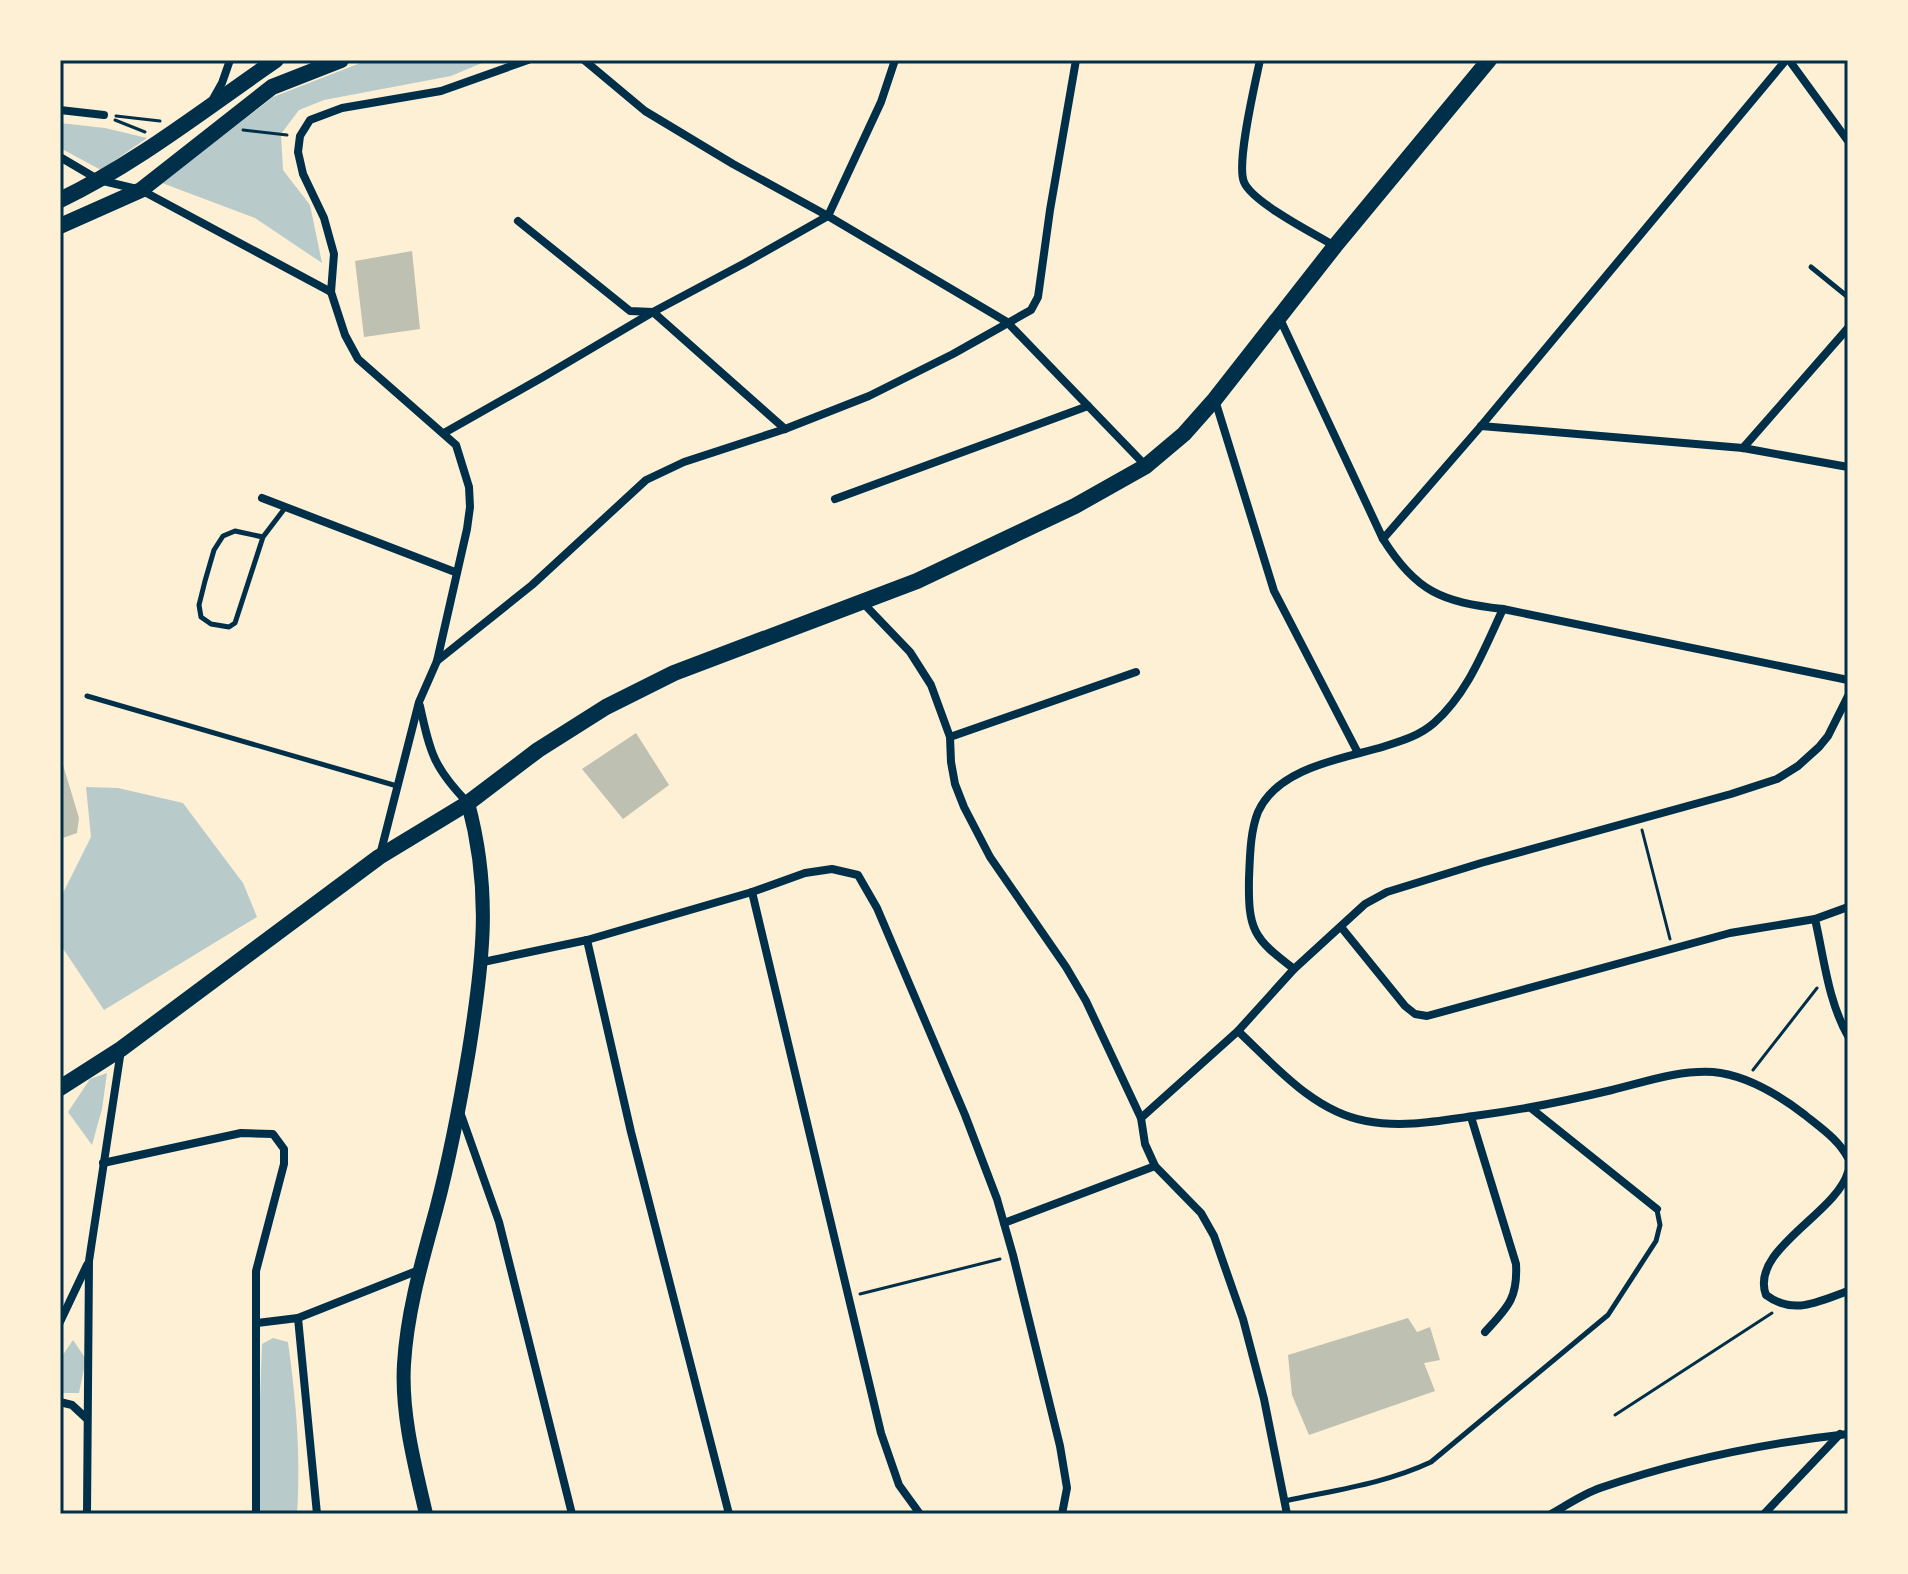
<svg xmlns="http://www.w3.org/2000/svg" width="1908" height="1574" viewBox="0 0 1908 1574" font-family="'Source Sans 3',sans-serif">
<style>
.green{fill:#b9caca}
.building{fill:#bec0b2}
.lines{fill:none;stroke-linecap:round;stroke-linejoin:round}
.path{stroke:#003049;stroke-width:3}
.service{stroke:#003049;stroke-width:5}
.minor{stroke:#003049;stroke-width:8}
.tertiary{stroke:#003049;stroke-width:14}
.secondary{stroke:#003049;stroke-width:16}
.primary{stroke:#003049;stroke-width:16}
.neatline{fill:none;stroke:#003049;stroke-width:3}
</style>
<rect width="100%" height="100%" fill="#fdf0d5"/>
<g class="green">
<polygon points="368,60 489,60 451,76 324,100 299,110 281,134 283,170 310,205 322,263 255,218 162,183 273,97"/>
<polygon points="60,123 105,128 147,138 101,170 60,148"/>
<polygon points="86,787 118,788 183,803 243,883 257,917 104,1010 60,944 60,899 91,837"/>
<polygon points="107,1073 102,1109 92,1145 68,1112 90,1079"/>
<path d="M273,1338L288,1342C296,1400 301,1456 297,1514H260L259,1429L262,1344Z"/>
<polygon points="73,1340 86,1359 79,1393 60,1393 60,1359"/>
</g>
<g class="building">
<polygon points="412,251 420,329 364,337 355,261"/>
<polygon points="636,733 669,785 623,819 582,769"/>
<polygon points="60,755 79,818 77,833 60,839"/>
<polygon points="1408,1318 1417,1332 1430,1327 1440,1360 1424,1363 1435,1391 1309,1435 1292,1395 1288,1355"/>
</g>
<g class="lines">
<g class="path">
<polyline points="116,116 160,121"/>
<polyline points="115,120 145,132"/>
<polyline points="243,130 287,135"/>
<polyline points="1642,830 1670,939"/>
<polyline points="1753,1070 1817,988"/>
<polyline points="860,1294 1000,1259"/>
<polyline points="1615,1415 1772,1313"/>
</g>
<g class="service">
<polyline points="1811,267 1848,297"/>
<polyline points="263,537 235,531 223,536 214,550 205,581 199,605 201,617 211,624 229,627 235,623 263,537 285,508"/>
<polyline points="87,696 397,786"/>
<path d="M1285,1501C1335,1490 1384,1484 1431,1462L1608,1315L1656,1241L1660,1225L1657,1210"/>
</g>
<g class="minor">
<polyline points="584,60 645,111 733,164 828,216 1007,322 1146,466"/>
<path d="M1260,60C1255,84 1236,163 1244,182C1252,202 1314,234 1335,246"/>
<polyline points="1789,60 1848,141"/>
<polyline points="213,99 222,83 230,60"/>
<polyline points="60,110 104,115"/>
<polyline points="60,157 99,180 141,190 331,292 345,335 358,359 456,445 469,487 470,507 467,529 437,661 419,702 380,855"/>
<polyline points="518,221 630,311 653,312 785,429"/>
<polyline points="331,292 334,254 324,218 303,174 298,152 300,136 310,120 342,108 441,91 528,60"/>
<path d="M1280,319L1383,539C1416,592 1442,602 1503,609L1848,680"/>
<polyline points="1215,400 1274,591 1358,753"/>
<polyline points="1481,426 1743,448 1848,467"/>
<polyline points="444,433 543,377 653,312 745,263 828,216 881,102 895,60"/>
<polyline points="1743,448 1848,328"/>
<polyline points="262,498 455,572"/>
<polyline points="835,499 1088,406"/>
<polyline points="1383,539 1481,426 1786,60"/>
<polyline points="864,604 910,652 931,685 950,737 951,762 955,784 964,807 990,857 1066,967 1086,1001 1141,1118 1145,1144 1155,1166 1201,1213 1214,1236 1243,1319 1264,1399 1287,1514"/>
<polyline points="437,661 532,585 646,480 684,462 785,429 869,396 953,354 1031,310 1038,297 1050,210 1076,60"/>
<path d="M420,706C430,753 434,768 468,803"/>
<polyline points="950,737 1136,672"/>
<polyline points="752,892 881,1433 899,1485 920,1514"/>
<path d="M1848,907L1815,919C1824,958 1828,1001 1848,1036"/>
<polyline points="1341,927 1405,1006 1415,1014 1427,1016 1730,933 1815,919"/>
<polyline points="587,940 631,1132 729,1514"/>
<polyline points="483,962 587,940 752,892 805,873 832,869 858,875 877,908 965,1115 997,1199 1013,1255 1060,1446 1067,1488 1062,1514"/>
<path d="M1294,969C1253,938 1248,930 1249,878C1250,857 1250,832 1258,812C1277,769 1339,759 1379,748C1398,742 1418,737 1434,723C1468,693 1484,649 1503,609"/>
<path d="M1238,1031C1274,1065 1314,1112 1366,1121C1403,1128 1438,1121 1474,1116C1521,1110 1566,1101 1612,1090C1645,1082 1678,1070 1713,1072C1747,1075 1779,1095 1805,1115C1821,1128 1839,1140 1848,1158"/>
<polyline points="459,1109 499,1222 572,1514"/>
<polyline points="1532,1109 1657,1209"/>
<path d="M1471,1117L1516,1264C1518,1299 1507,1308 1485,1332"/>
<polyline points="1141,1118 1238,1031 1294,969 1365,904 1387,892 1481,863 1731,794 1777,779 1798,766 1819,747 1828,736 1848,696"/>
<polyline points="103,1163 241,1133 273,1134 284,1149 284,1164 256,1271 256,1514"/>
<path d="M1848,1172C1836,1214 1749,1250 1766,1295C1794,1316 1819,1301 1848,1291"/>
<polyline points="1004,1223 1155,1166"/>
<polyline points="298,1318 317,1514"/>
<polyline points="60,1322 87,1265"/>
<polyline points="257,1323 298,1318 419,1270"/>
<polyline points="60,1402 72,1405 86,1418"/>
<polyline points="87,1514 89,1261 121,1050"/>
<path d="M1551,1514C1567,1505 1583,1494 1600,1488C1679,1461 1765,1443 1848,1434"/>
<polyline points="1764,1514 1840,1434"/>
</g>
<path class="tertiary" d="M426,1514C415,1466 401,1414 404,1364C407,1312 422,1261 436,1210C450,1157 460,1104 469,1050C483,962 492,892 468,803"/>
<polyline class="secondary" points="60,1088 121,1049 379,857 468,803 538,750 606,707 674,673 917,581 1075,506 1146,466 1184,434 1215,399 1335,246 1489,60"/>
<g class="primary">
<path d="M60,200C137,163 206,108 276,60"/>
<polyline points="60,226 141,190 272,87 341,60"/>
</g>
</g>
<rect width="1908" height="1574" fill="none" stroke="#fdf0d5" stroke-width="124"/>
<rect x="62" y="62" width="1784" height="1450" class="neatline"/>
</svg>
